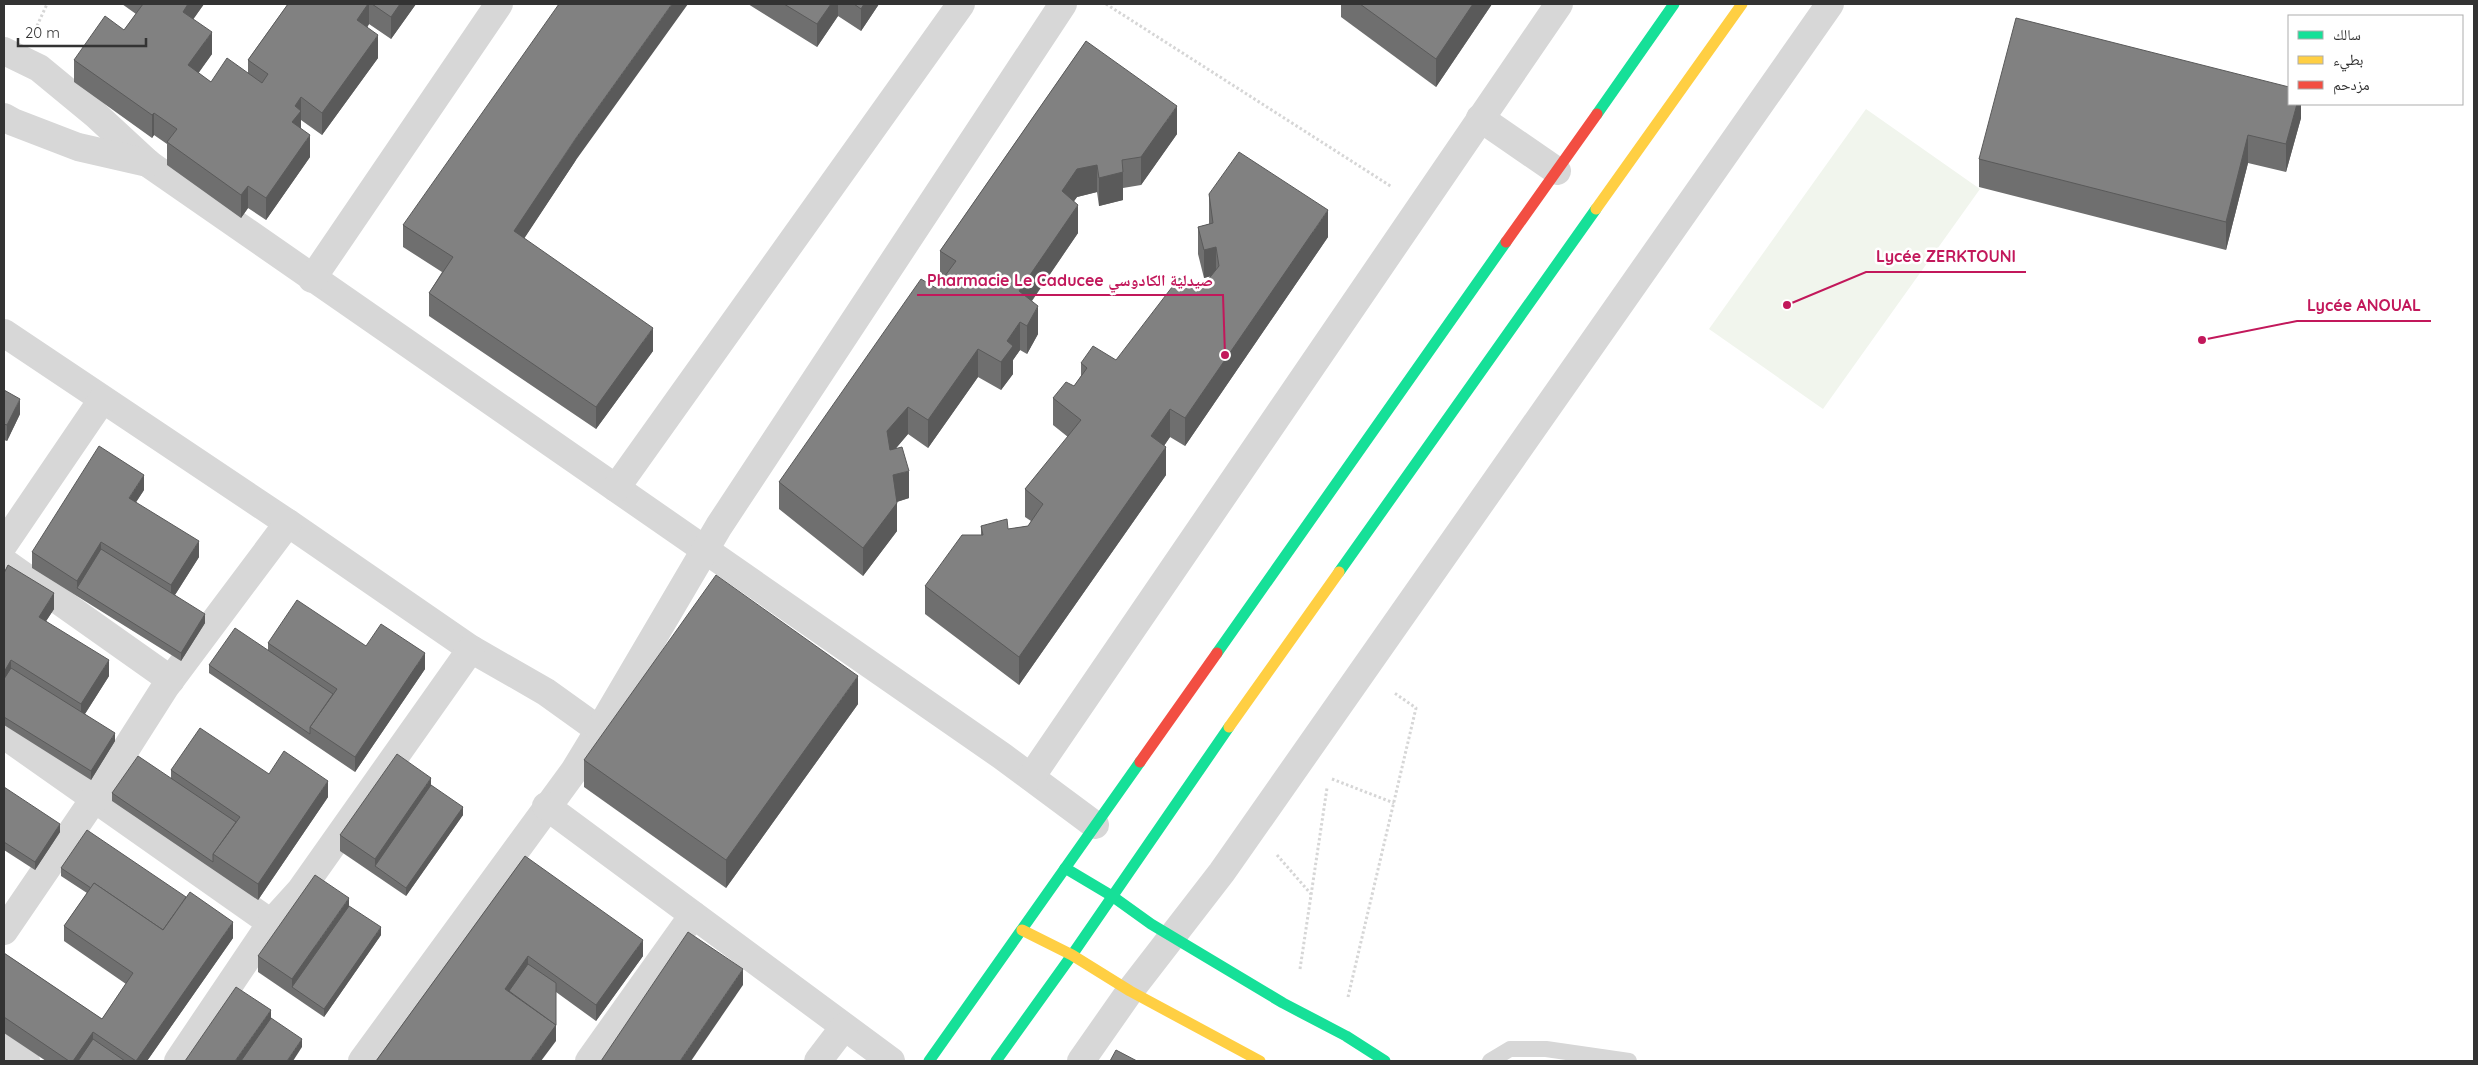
<svg xmlns="http://www.w3.org/2000/svg" width="2478" height="1065" viewBox="0 0 2478 1065" font-family="Quicksand,'Noto Naskh Arabic',sans-serif">
<style>
.green{fill:#f1f5ed}
.lines{fill:none;stroke-linecap:round;stroke-linejoin:round}
.path{stroke:#d6d6d6;stroke-width:3;stroke-dasharray:2.5 2.5;stroke-linecap:butt}
.lane{stroke:#d7d7d7;stroke-width:16}
.street{stroke:#d7d7d7;stroke-width:28}
.fast{stroke:#16e098;stroke-width:11}
.slow{stroke:#ffcf43;stroke-width:11}
.jam{stroke:#f24e42;stroke-width:11}
.wall{fill:#6f6f6f}
.shaded-wall{fill:#5a5a5a}
.building{fill:#818181;stroke:#5a5a5a}
.leader{fill:none;stroke:#c2185b;stroke-width:2}
.callout-dot{fill:#c2185b;stroke:#fff;stroke-width:2}
.callout-label{font-size:16px;text-anchor:middle;font-weight:bold;fill:#c2185b;stroke:#fff;stroke-width:5;stroke-linejoin:round;paint-order:stroke}
</style>
<rect width="100%" height="100%" fill="#fff"/>
<polygon class="green" points="1866,109 1980,189 1823,409 1709,329"/>
<g class="lines">
<g class="path">
<polyline points="1106,4 1392,187"/>
<polyline points="37,26 47,4"/>
<polyline points="1332,779 1394,803"/>
<polyline points="1277,855 1311,894"/>
<polyline points="1300,969 1327,788"/>
<polyline points="1348,997 1416,708 1393,692"/>
</g>
<polyline class="lane" points="1490,1061 1510,1049 1546,1049 1629,1061"/>
<g class="street">
<polyline points="4,51 39,68 96,115 149,164 1002,756 1095,825"/>
<polyline points="4,117 13,122 78,147 148,163"/>
<polyline points="1480,118 1557,171"/>
<polyline points="312,279 499,4"/>
<polyline points="4,333 288,523 471,649 546,692 599,730 574,771 362,1061"/>
<polyline points="616,488 961,4"/>
<polyline points="4,544 102,400"/>
<polyline points="4,562 171,680"/>
<polyline points="599,730 719,526 1063,4"/>
<polyline points="4,735 271,923"/>
<polyline points="1031,777 1559,4"/>
<polyline points="546,806 891,1061"/>
<polyline points="4,931 94,799 166,686 288,523"/>
<polyline points="4,1047 26,1061"/>
<polyline points="178,1061 271,923 300,891 471,649"/>
<polyline points="589,1061 693,915"/>
<polyline points="818,1061 844,1027"/>
<polyline points="1081,1061 1130,991 1222,872 1830,4"/>
</g>
<g class="fast">
<polyline points="1597,114 1674,4"/>
<polyline points="1339,572 1596,209"/>
<polyline points="1217,653 1506,242"/>
<polyline points="1065,868 1112,896 1151,924 1283,1003 1346,1036 1385,1061"/>
<polyline points="929,1061 1140,762"/>
<polyline points="996,1061 1072,955 1229,727"/>
</g>
<g class="slow">
<polyline points="1596,209 1742,4"/>
<polyline points="1229,727 1339,572"/>
<polyline points="1022,930 1072,955 1130,991 1260,1061"/>
</g>
<g class="jam">
<polyline points="1506,242 1597,114"/>
<polyline points="1140,762 1217,653"/>
</g>
</g>
<g class="wall">
<polygon points="122,4 204,4 193,19 212,54 198,73 211,82 248,73 248,60 288,4 416,4 391,39 369,24 367,28 378,58 322,135 301,120 301,129 310,157 266,220 248,208 241,218 167,165 167,144 154,135 152,138 74,82 74,60 124,30 136,14"/>
<polygon points="748,4 879,4 861,31 838,16 817,47"/>
<polygon points="1341,4 1492,4 1436,87 1341,17"/>
<polygon points="1086,41 1177,134 1141,185 1123,188 1123,200 1099,206 1097,192 1077,197 1074,201 1078,233 1032,301 1038,334 1027,354 1020,350 1013,360 1013,374 1001,390 978,377 928,448 908,434 896,448 909,498 897,502 897,531 863,576 779,509 779,482 942,280 940,279 940,251"/>
<polygon points="2301,104 2301,118 2286,172 2248,163 2226,250 1979,187 1979,159"/>
<polygon points="576,160 524,238 653,351 596,429 429,316 429,293 442,272 403,247 403,225"/>
<polygon points="1209,194 1328,237 1185,446 1170,437 1164,446 1166,475 1019,685 925,614 925,586 981,535 981,526 1008,529 1028,526 1031,521 1025,517 1025,489 1068,437 1053,425 1053,398 1074,386 1081,376 1081,363 1116,360 1199,291 1210,276 1204,278 1198,254 1198,227 1209,224"/>
<polygon points="4,390 20,414 7,441 4,440"/>
<polygon points="144,490 136,502 199,557 175,595 205,623 181,661 32,568 32,552"/>
<polygon points="4,573 54,609 46,621 109,676 85,714 115,741 91,780 4,725"/>
<polygon points="268,643 366,646 425,669 355,772 209,673 209,665 268,650"/>
<polygon points="858,704 726,888 584,787 584,760"/>
<polygon points="171,770 269,774 328,797 258,900 112,801 112,793 171,778"/>
<polygon points="431,785 463,815 406,896 340,851 340,835"/>
<polygon points="4,787 60,832 35,870 4,850"/>
<polygon points="525,856 643,956 596,1021 556,992 556,1041 376,1061"/>
<polygon points="61,868 233,938 147,1061 46,1061 4,1033 4,953 102,1019 126,984 64,941 64,926 87,893 61,876"/>
<polygon points="381,935 324,1017 258,972 258,956"/>
</g>
<g class="shaded-wall">
<polygon points="188,4 204,4 183,34 183,12"/>
<polygon points="368,4 369,4 369,24 357,42 357,20"/>
<polygon points="400,4 416,4 391,39 391,17"/>
<polygon points="672,4 688,4 576,160 514,254 514,231 576,138"/>
<polygon points="831,4 838,4 838,16 817,47 817,24"/>
<polygon points="864,4 879,4 861,31 861,9"/>
<polygon points="1473,4 1492,4 1436,87 1436,59"/>
<polygon points="212,32 212,54 188,88 188,65"/>
<polygon points="378,35 378,58 322,135 322,113"/>
<polygon points="301,97 301,133 292,122 295,106"/>
<polygon points="2297,104 2301,104 2301,118 2286,172 2286,144"/>
<polygon points="1177,106 1177,134 1141,185 1141,157"/>
<polygon points="154,113 154,135 152,138 152,115"/>
<polygon points="310,135 310,157 266,220 266,198"/>
<polygon points="2248,135 2248,163 2226,250 2226,222"/>
<polygon points="1097,165 1097,192 1077,197 1062,218 1062,191 1077,169"/>
<polygon points="1123,172 1123,200 1099,206 1099,178"/>
<polygon points="248,186 248,208 241,218 241,195"/>
<polygon points="1078,205 1078,233 1019,319 1019,291"/>
<polygon points="1328,210 1328,237 1185,446 1185,418"/>
<polygon points="1216,247 1216,275 1204,278 1204,250"/>
<polygon points="1038,306 1038,334 1027,354 1027,326"/>
<polygon points="1020,322 1020,350 1013,360 1013,374 1001,390 1001,362 1007,341"/>
<polygon points="653,328 653,351 596,429 596,407"/>
<polygon points="978,349 978,377 928,448 928,420"/>
<polygon points="20,399 20,414 7,441 7,425"/>
<polygon points="908,407 908,434 887,459 887,431"/>
<polygon points="1170,409 1170,437 1151,464 1151,436"/>
<polygon points="1166,447 1166,475 1019,685 1019,657"/>
<polygon points="909,471 909,498 893,503 893,475"/>
<polygon points="144,475 144,490 129,513 129,498"/>
<polygon points="897,503 897,531 863,576 863,548"/>
<polygon points="199,541 199,557 171,601 171,585"/>
<polygon points="101,542 101,557 77,588 77,581"/>
<polygon points="54,593 54,609 39,632 39,617"/>
<polygon points="205,614 205,623 181,661 181,653"/>
<polygon points="425,653 425,669 355,772 355,757"/>
<polygon points="11,660 11,676 4,688 4,672"/>
<polygon points="109,660 109,676 81,720 81,704"/>
<polygon points="858,676 858,704 726,888 726,860"/>
<polygon points="115,733 115,741 91,780 91,771"/>
<polygon points="431,778 431,793 375,866 375,859"/>
<polygon points="328,781 328,797 258,900 258,884"/>
<polygon points="463,807 463,815 406,896 406,888"/>
<polygon points="60,824 60,832 35,870 35,862"/>
<polygon points="349,898 349,914 292,987 292,979"/>
<polygon points="233,922 233,938 147,1061 136,1061"/>
<polygon points="381,927 381,935 324,1017 324,1009"/>
<polygon points="643,940 643,956 596,1021 596,1005"/>
<polygon points="528,956 528,972 509,999 505,989"/>
<polygon points="743,969 743,985 691,1061 680,1061"/>
<polygon points="271,1010 271,1026 246,1061 235,1061"/>
<polygon points="556,1025 556,1041 541,1061 530,1061"/>
<polygon points="93,1032 93,1047 83,1061 73,1061"/>
<polygon points="302,1039 302,1047 293,1061 287,1061"/>
</g>
<g class="building">
<polygon points="143,4 188,4 183,12 212,32 188,65 211,82 227,58 262,83 268,74 248,60 288,4 368,4 357,20 378,35 322,113 301,97 295,106 301,111 292,122 310,135 266,198 248,186 241,195 167,142 177,129 154,113 152,115 74,60 105,16 124,30"/>
<polygon points="372,4 400,4 391,17"/>
<polygon points="559,4 672,4 576,138 514,231 653,328 596,407 429,293 453,257 403,225"/>
<polygon points="784,4 831,4 817,24"/>
<polygon points="854,4 864,4 861,9"/>
<polygon points="1360,4 1473,4 1436,59"/>
<polygon points="2016,18 2289,87 2289,104 2297,104 2286,144 2248,135 2226,222 1979,159"/>
<polygon points="1086,41 1177,106 1141,157 1122,160 1123,172 1099,178 1097,165 1077,169 1062,191 1078,205 1019,291 1038,306 1027,326 1020,322 1007,341 1013,346 1001,362 978,349 928,420 908,407 887,431 890,450 902,447 909,471 893,475 897,503 863,548 779,482 921,279 936,288 956,261 940,251"/>
<polygon points="1239,152 1328,210 1185,418 1170,409 1151,436 1166,447 1019,657 925,586 962,535 983,535 981,526 1007,519 1008,529 1028,526 1043,504 1025,489 1081,420 1053,398 1066,382 1074,386 1087,368 1081,363 1093,346 1116,360 1179,278 1199,291 1219,266 1216,247 1204,250 1198,227 1213,223 1209,194"/>
<polygon points="4,390 20,399 7,425 4,424"/>
<polygon points="99,446 144,475 129,498 199,541 171,585 101,542 77,581 32,552"/>
<polygon points="101,549 205,614 181,653 77,588"/>
<polygon points="8,565 54,593 39,617 109,660 81,704 11,660 4,672 4,573"/>
<polygon points="716,575 858,676 726,860 584,760"/>
<polygon points="297,600 366,646 381,624 425,653 355,757 310,727 337,689 268,643"/>
<polygon points="235,628 333,694 310,727 310,734 209,665"/>
<polygon points="11,668 115,733 91,771 4,717 4,679"/>
<polygon points="200,728 269,774 284,751 328,781 258,884 213,854 240,817 171,770"/>
<polygon points="397,754 431,778 375,859 340,835"/>
<polygon points="138,756 236,822 213,854 213,862 112,793"/>
<polygon points="431,785 463,807 406,888 375,866"/>
<polygon points="4,787 60,824 35,862 4,842"/>
<polygon points="87,830 186,897 163,930 94,883 91,888 61,868"/>
<polygon points="525,856 643,940 596,1005 528,956 505,989 556,1025 530,1061 376,1061"/>
<polygon points="315,875 349,898 292,979 258,956"/>
<polygon points="94,883 163,930 190,892 233,922 136,1061 93,1032 73,1061 69,1061 4,1017 4,953 102,1019 133,973 64,926"/>
<polygon points="349,906 381,927 324,1009 292,987"/>
<polygon points="688,932 743,969 680,1061 601,1061"/>
<polygon points="528,964 556,983 556,1025 509,991"/>
<polygon points="236,987 271,1010 235,1061 185,1061"/>
<polygon points="271,1018 302,1039 287,1061 241,1061"/>
<polygon points="93,1039 125,1061 78,1061"/>
<polygon points="1116,1050 1137,1061 1110,1061"/>
</g>
<path class="leader" d="M1787 305L1866 272H2026M1225 355L1223 295H917M2202 340L2297 321H2431"/>
<g class="callout-dot">
<circle cx="1787" cy="305" r="5"/>
<circle cx="1225" cy="355" r="5"/>
<circle cx="2202" cy="340" r="5"/>
</g>
<g class="callout-label">
<text x="1946" y="262">Lycée ZERKTOUNI</text>
<text x="1070" y="286">Pharmacie Le Caducee صيدلية الكادوسي</text>
<text x="2364" y="311">Lycée ANOUAL</text>
</g>
<rect width="2478" height="1065" fill="none" stroke="#333333" stroke-width="10"/>
<rect x="2288" y="15" width="175" height="90" fill="#ffffff" stroke="#adadad"/>
<rect x="2298" y="31" width="25" height="8" fill="#16e098" stroke="#adadad"/>
<text x="2333" y="40" font-size="15" fill="#333333">سالك</text>
<rect x="2298" y="56" width="25" height="8" fill="#ffcf43" stroke="#adadad"/>
<text x="2333" y="65" font-size="15" fill="#333333">بطيء</text>
<rect x="2298" y="81" width="25" height="8" fill="#f24e42" stroke="#adadad"/>
<text x="2333" y="90" font-size="15" fill="#333333">مزدحم</text>
<path d="M18 38v8h128v-8" fill="none" stroke="#333333" stroke-width="2.5"/>
<text x="25" y="38" font-size="15" fill="#333333" stroke="#ffffff" stroke-width="4" paint-order="stroke">20 m</text>
</svg>
